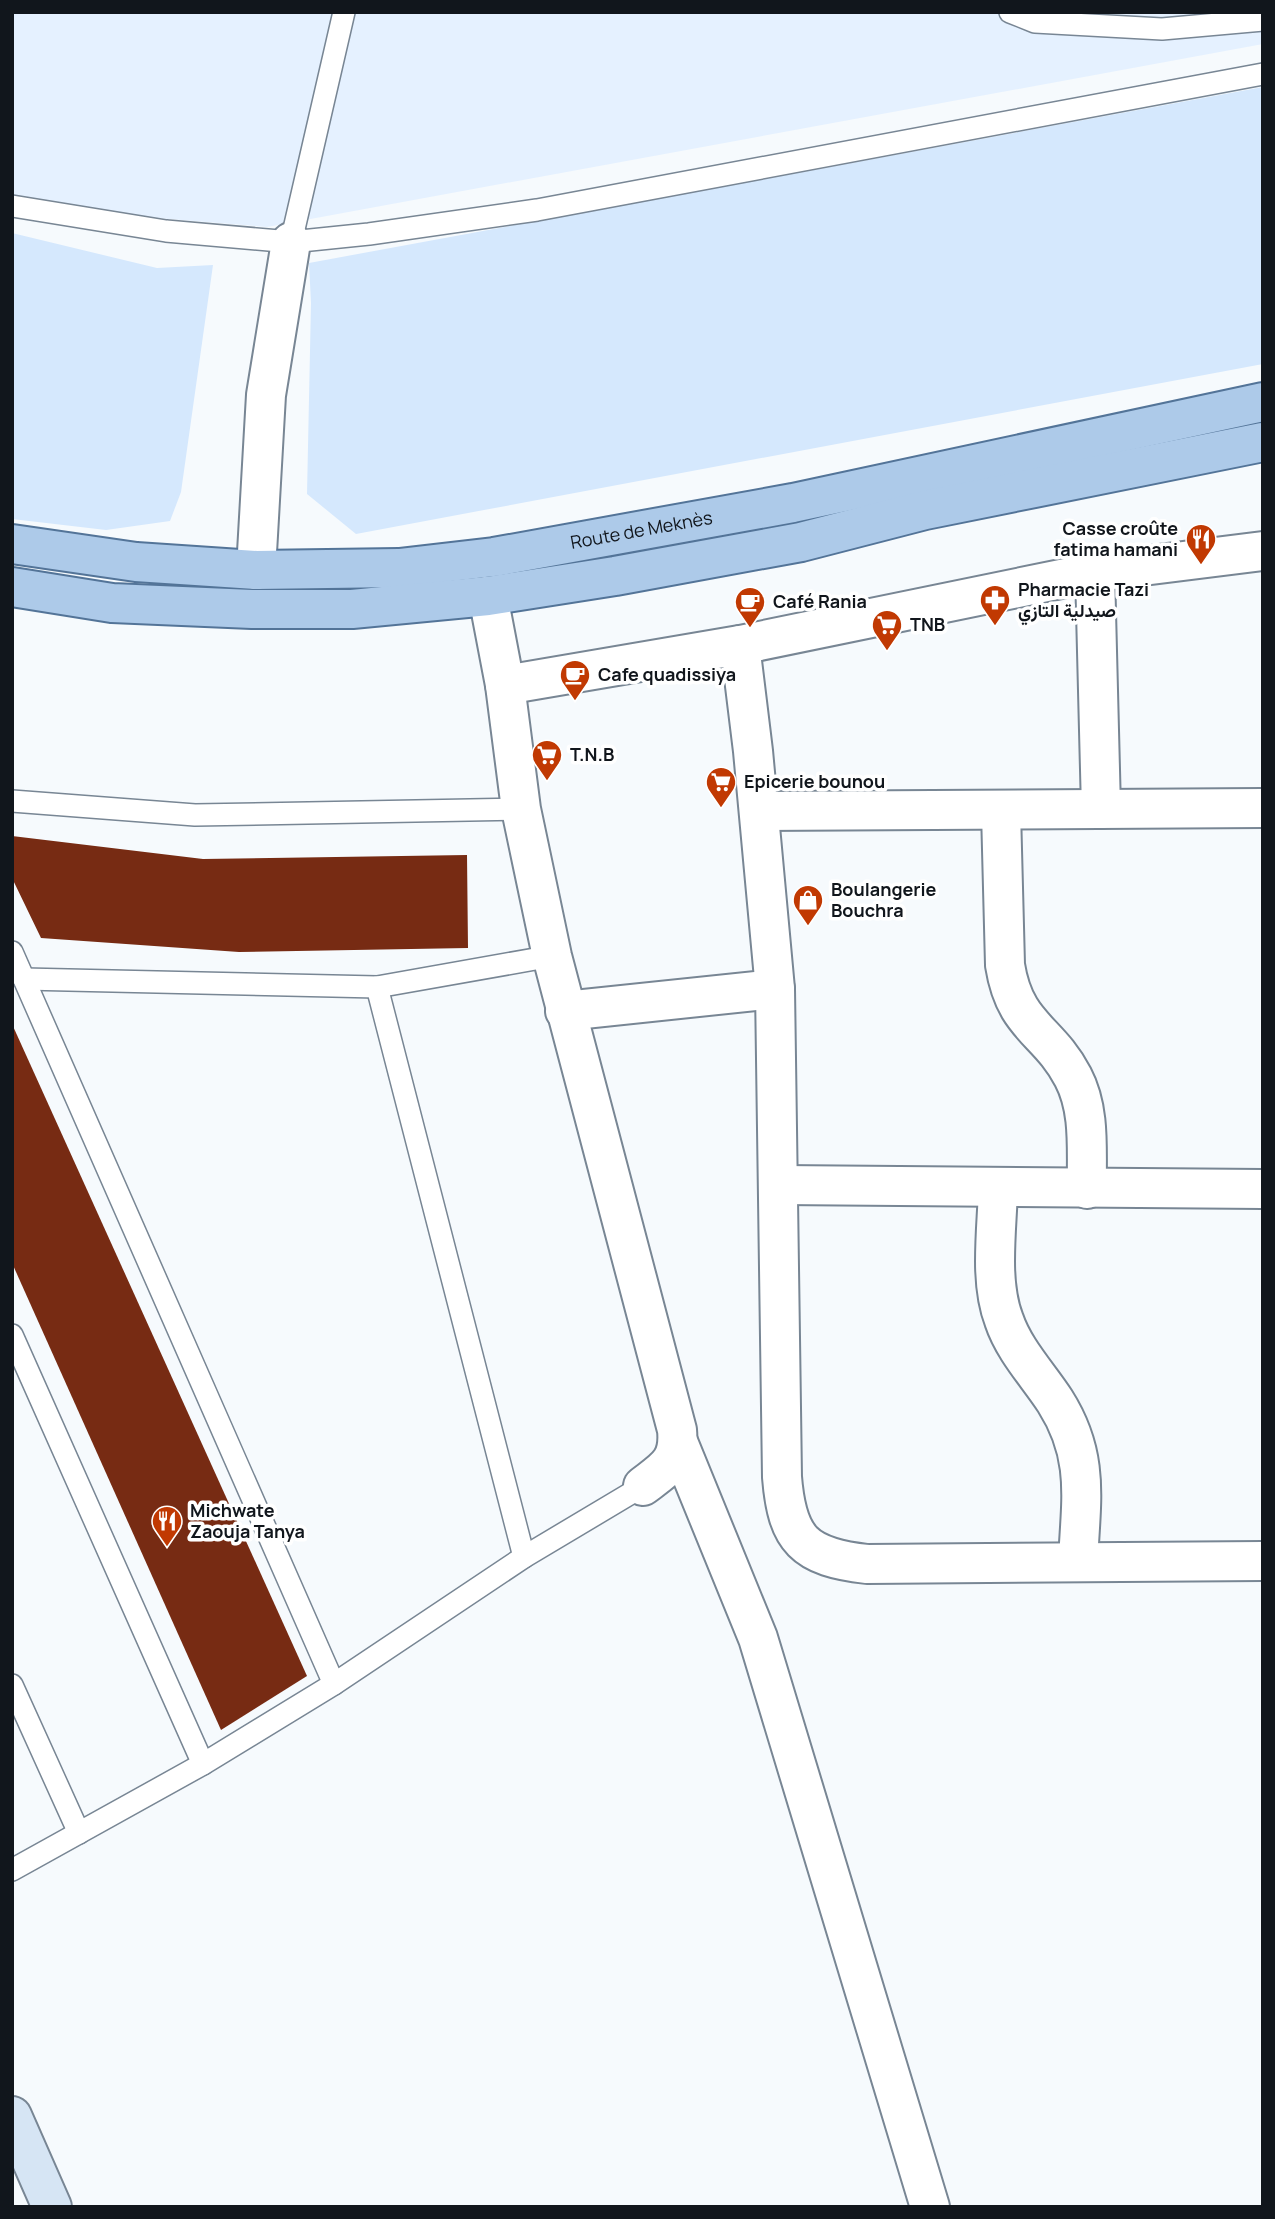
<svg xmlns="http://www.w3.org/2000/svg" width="1275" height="2219" viewBox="0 0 1275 2219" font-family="Manrope,Vazirmatn,sans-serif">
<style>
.built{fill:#e5f1ff}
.green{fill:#d5e8fd}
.building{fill:#772b13}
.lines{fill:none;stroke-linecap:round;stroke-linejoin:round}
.service-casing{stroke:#788694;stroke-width:24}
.minor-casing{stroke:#788694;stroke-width:42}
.secondary-casing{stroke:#788694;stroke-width:42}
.primary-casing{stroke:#537498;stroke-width:42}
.service{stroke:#fff;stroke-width:21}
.minor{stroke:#fff;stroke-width:38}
.secondary{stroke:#d6e5f4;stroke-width:38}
.primary{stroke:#adcae9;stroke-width:38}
.labels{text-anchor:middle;stroke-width:7;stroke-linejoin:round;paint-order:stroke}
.poi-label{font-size:18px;font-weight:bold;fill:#11161c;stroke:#fff;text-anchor:start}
.street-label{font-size:18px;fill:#11161c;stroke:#fff}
</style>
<rect width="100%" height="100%" fill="#f6fafd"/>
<polygon class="built" points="12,12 1263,12 1263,44 267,227 32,208 12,201"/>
<g class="green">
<polygon points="1263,87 1263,364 356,534 307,494 311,303 309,263"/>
<polygon points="12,233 157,268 213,265 181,492 170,521 106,530 12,519"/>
</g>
<g class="building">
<polygon points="12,836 203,859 467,855 468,948 239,952 41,938 12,878"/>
<polygon points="12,1024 307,1676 221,1730 12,1263"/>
</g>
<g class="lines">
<g class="service-casing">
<g id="service">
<polyline points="1010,12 1035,22 1162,29 1263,20"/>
<polyline points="12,206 166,231 291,242 369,234 537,210 1263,74"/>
<polyline points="291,242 344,12"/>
<polyline points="12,801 195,815 521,809"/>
<polyline points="12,952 334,1684"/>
<polyline points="24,979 377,987 552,956"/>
<polyline points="377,987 524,1557"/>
<polyline points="12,1335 203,1764"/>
<polyline points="12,1685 79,1833"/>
<polyline points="12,1870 203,1764 334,1684 524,1557 643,1486"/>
</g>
</g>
<g class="minor-casing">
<g id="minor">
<polyline points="256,570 266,395 291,242"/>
<polyline points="1095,572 1101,809"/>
<path d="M488,596L505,685L521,809L552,956L677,1430C680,1462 665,1469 643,1486"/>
<path d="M740,645L753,751L775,989L782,1477C787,1540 804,1557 867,1564L1263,1561"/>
<polyline points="505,685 740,645 1095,572 1263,551"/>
<polyline points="759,811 1263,808"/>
<path d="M1001,811L1005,965C1015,1028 1048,1029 1073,1077C1091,1111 1086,1152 1087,1189"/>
<polyline points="565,1011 775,989"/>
<polyline points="780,1185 1263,1189"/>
<path d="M998,1188C997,1230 989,1281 1004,1320C1014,1350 1038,1375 1055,1401C1090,1456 1081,1499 1078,1561"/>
<polyline points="678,1442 758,1638 930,2207"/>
</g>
</g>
<g class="secondary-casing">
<polyline id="secondary" points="12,2116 52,2207"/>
</g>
<g class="primary-casing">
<g id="primary">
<path id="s1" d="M12,544L136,562L256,570L399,568L494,557L793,503L1263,402"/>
<polyline points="12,587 112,603 252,609 352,609 488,596 615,576 801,542 925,510 1263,442"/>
</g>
</g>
<use href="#service" class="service"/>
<use href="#minor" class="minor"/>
<use href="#secondary" class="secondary"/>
<use href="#primary" class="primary"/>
</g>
<defs>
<g id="restaurant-pin" transform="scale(1.575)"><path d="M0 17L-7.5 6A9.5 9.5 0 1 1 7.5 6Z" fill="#c13902" stroke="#fff"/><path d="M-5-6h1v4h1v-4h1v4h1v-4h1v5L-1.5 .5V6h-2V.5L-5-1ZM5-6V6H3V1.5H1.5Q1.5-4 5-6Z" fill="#fff"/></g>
<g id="pharmacy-pin" transform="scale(1.575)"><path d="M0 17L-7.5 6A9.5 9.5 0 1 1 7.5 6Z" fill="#c13902" stroke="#fff"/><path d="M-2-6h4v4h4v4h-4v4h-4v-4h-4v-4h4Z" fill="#fff"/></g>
<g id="cafe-pin" transform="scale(1.575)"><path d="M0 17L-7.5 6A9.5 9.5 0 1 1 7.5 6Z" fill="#c13902" stroke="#fff"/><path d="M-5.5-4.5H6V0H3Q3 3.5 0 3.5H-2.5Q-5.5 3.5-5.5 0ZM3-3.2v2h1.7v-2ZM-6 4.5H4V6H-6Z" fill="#fff"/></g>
<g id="supermarket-pin" transform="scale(1.575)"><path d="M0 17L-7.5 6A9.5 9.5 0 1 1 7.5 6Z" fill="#c13902" stroke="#fff"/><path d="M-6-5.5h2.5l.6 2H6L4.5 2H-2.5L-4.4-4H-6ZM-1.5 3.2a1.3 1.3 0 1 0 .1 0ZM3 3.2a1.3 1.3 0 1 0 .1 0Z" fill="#fff"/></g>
<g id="shop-pin" transform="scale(1.575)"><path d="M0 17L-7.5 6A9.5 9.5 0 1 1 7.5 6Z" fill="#c13902" stroke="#fff"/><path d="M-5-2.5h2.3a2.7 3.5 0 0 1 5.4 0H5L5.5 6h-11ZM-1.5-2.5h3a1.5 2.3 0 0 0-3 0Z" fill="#fff"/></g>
</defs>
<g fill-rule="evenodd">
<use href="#restaurant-pin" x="1201" y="539"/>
<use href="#pharmacy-pin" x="995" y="600"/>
<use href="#cafe-pin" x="750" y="602"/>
<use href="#supermarket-pin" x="887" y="625"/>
<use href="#cafe-pin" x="575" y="675"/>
<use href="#supermarket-pin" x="547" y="755"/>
<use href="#supermarket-pin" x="721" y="782"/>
<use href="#shop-pin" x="808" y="900"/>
<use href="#restaurant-pin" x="167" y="1521"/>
</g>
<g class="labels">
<g class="poi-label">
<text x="1178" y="535" text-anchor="end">Casse croûte<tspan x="1178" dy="21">fatima hamani</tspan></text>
<text x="1018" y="596">Pharmacie Tazi<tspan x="1018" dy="21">صيدلية التازي</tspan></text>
<text x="773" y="608">Café Rania</text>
<text x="910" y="631">TNB</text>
<text x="598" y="681">Cafe quadissiya</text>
<text x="570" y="761">T.N.B</text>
<text x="744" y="788">Epicerie bounou</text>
<text x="831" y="896">Boulangerie<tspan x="831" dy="21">Bouchra</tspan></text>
<text x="190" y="1517">Michwate<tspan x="190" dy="21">Zaouja Tanya</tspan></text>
</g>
<g class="street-label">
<text dy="6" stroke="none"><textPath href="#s1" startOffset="634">Route de Meknès</textPath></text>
</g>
</g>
<rect width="1275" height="2219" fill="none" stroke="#11161c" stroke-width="28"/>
</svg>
